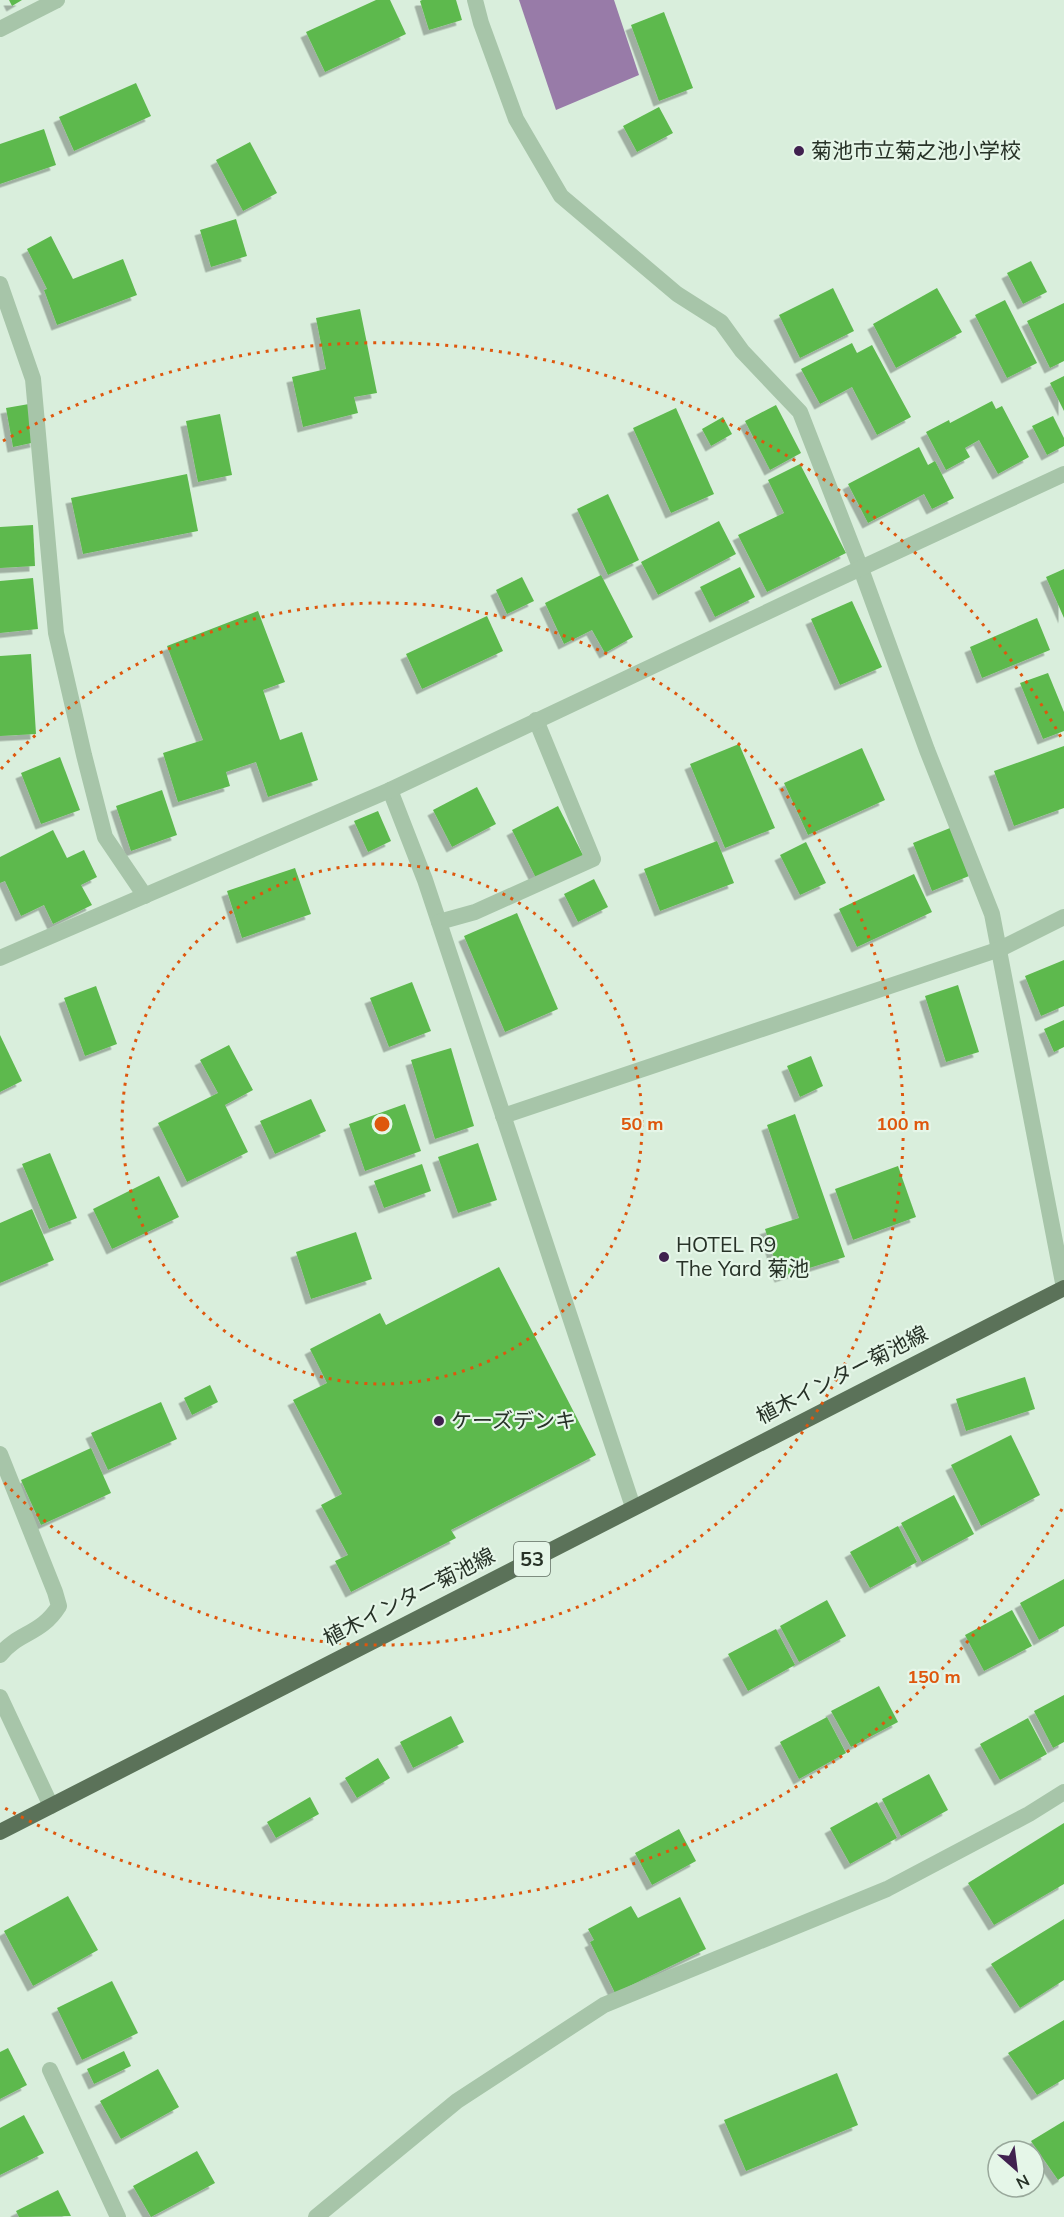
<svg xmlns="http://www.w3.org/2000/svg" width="1064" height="2217" viewBox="0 0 1064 2217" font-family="Mulish,'Noto Sans JP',sans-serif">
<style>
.water{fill:#987ba8}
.building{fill:#5db94d;filter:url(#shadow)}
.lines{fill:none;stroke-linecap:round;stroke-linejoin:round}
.minor{stroke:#a7c5a9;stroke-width:16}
.primary{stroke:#5b7259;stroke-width:16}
.ring{fill:none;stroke:#de570d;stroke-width:3;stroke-dasharray:3 6}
.poi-dot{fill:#40214f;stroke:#e5f6e8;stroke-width:2}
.labels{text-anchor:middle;stroke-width:4.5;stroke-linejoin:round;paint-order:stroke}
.shield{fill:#e5f6e8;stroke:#606d61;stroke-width:1.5}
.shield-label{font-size:20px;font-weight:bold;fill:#273227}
.poi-label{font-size:21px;fill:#273227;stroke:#e5f6e8;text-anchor:start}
.street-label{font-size:21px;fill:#273227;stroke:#e5f6e8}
.centre{fill:#de570d;stroke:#e5f6e8;stroke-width:3}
.ring-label{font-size:18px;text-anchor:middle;font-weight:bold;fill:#de570d;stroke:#e5f6e8;stroke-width:4.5;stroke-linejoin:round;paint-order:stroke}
</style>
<defs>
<filter id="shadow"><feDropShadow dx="-5.5" dy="5.5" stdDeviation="0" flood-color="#0004"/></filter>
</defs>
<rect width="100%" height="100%" fill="#d9eedc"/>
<polygon class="water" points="519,0 614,0 639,75 556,110"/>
<g class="building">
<polygon points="9,0 22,0 12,6"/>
<polygon points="376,0 390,0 406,34 325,72 306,32"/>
<polygon points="422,0 456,0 462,20 429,30 420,1"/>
<polygon points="664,12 693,88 659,101 631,25"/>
<polygon points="136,83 151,116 74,151 59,117"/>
<polygon points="659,107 673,133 637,152 623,126"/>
<polygon points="44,129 56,165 0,184 0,144"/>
<polygon points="250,142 277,193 243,211 216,160"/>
<polygon points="236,219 247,256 211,267 200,230"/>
<polygon points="51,236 73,279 123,259 137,295 57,325 44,290 47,289 27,249"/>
<polygon points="1031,261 1047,292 1023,304 1007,273"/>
<polygon points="833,288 854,331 800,358 779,315"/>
<polygon points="937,288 962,332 896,368 873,324"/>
<polygon points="1005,300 1037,363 1007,378 975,315"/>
<polygon points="1064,303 1064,361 1050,368 1027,321"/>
<polygon points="360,309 377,393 354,397 358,413 303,427 292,377 326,369 316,318"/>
<polygon points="852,343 857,353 872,345 911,417 877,435 852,387 820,404 801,369"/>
<polygon points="1064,376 1064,411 1050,383"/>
<polygon points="992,401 996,409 1002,406 1029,457 998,474 979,440 965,448 970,457 946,470 926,432 949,420 950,423"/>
<polygon points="29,404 36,442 13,447 6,408"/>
<polygon points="776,405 801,453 770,470 745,421"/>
<polygon points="676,408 714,494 671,513 633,428"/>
<polygon points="220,414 232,475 198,482 186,421"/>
<polygon points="1053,416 1064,438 1064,446 1047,455 1032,426"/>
<polygon points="723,417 732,434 711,446 702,429"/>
<polygon points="919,447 928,465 935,461 954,498 932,509 924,494 868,523 848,484"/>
<polygon points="800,464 846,553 767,592 738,535 784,513 768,480"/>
<polygon points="187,474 198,531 83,554 71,498"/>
<polygon points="608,494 639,560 608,575 577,509"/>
<polygon points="719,521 736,554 658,595 641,562"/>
<polygon points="33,525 35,566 0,568 0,527"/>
<polygon points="740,567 755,597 715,617 700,587"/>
<polygon points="1064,569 1064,618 1046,577"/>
<polygon points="601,575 633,637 605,653 592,630 564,644 545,603"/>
<polygon points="522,577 534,601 507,614 496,590"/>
<polygon points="33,578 38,629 0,633 0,581"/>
<polygon points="852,601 882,667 840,685 811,619"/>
<polygon points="258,611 285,682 263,690 280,740 302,732 318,780 268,797 256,762 226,772 230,786 178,802 163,753 203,740 167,646"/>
<polygon points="487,616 503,651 422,689 406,654"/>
<polygon points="1037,618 1050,650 982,678 970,647"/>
<polygon points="31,654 36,734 0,736 0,656"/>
<polygon points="1048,673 1064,712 1064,731 1043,739 1020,683"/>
<polygon points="739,744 775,828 725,848 690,764"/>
<polygon points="1064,746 1064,808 1014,826 994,771"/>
<polygon points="862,748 885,800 808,835 784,783"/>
<polygon points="60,757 80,810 41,824 21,773"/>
<polygon points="477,787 496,824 452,847 433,810"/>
<polygon points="162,790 177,835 131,851 116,806"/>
<polygon points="558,806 586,861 539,884 512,830"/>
<polygon points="378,811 391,841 368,852 354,821"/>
<polygon points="950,828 969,876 932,891 913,843"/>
<polygon points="53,830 67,858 84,850 97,877 81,885 92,905 53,924 44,905 21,916 5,881 0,883 0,857"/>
<polygon points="717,841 734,883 660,911 644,869"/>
<polygon points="806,842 826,883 800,895 780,855"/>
<polygon points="295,868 311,914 242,938 227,891"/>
<polygon points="914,874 932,912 857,947 839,909"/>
<polygon points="594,879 608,907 578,922 564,894"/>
<polygon points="517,913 558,1009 505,1032 464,936"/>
<polygon points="1064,960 1064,1006 1041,1016 1025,976"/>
<polygon points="412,982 431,1031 389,1047 370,998"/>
<polygon points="958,985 979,1052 946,1062 925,996"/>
<polygon points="96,986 117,1044 85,1056 64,998"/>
<polygon points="1064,1020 1064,1047 1054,1052 1044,1029"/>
<polygon points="0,1035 22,1081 0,1092"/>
<polygon points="229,1045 253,1090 225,1105 248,1152 187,1182 158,1123 218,1093 200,1060"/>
<polygon points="451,1048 474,1126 435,1139 411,1060"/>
<polygon points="811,1056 823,1086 800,1097 787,1066"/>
<polygon points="311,1099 326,1131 275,1154 260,1121"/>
<polygon points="405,1104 421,1151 365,1171 349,1124"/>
<polygon points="795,1114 845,1257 780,1277 765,1229 799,1218 767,1125"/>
<polygon points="478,1143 497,1200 458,1213 438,1157"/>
<polygon points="50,1153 77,1218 49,1229 22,1164"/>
<polygon points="422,1164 431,1191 384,1208 374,1181"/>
<polygon points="898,1166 916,1217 853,1240 835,1189"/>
<polygon points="159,1176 179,1217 112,1249 93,1209"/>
<polygon points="32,1209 54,1260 0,1283 0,1223"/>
<polygon points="356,1232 372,1279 311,1299 296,1252"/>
<polygon points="499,1267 596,1455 451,1530 456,1538 351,1592 335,1561 348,1555 321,1505 342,1494 293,1400 327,1383 310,1349 380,1313 386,1325"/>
<polygon points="1025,1377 1035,1409 966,1431 956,1399"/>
<polygon points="210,1385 218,1402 192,1415 184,1398"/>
<polygon points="161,1402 177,1439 108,1470 91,1433"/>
<polygon points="1011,1435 1040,1495 981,1526 951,1465"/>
<polygon points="91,1448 111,1493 41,1525 21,1480"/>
<polygon points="954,1495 974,1534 922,1562 901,1523"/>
<polygon points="898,1526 917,1562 870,1588 850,1552"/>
<polygon points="1064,1579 1064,1626 1039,1640 1020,1603"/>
<polygon points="827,1600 846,1636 799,1662 780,1626"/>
<polygon points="1012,1610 1032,1646 984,1671 965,1635"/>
<polygon points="776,1629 795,1665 748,1691 728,1654"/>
<polygon points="879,1686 898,1722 851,1747 831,1711"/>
<polygon points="1064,1695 1064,1742 1053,1748 1034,1711"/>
<polygon points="451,1716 464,1742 413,1768 400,1742"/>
<polygon points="827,1717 846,1753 799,1779 780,1742"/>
<polygon points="1028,1718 1047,1754 1000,1780 980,1744"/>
<polygon points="378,1758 390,1778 357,1798 345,1778"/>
<polygon points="929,1774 948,1810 901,1836 882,1799"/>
<polygon points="310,1797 319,1814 276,1838 267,1822"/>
<polygon points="877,1802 897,1838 850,1864 830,1828"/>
<polygon points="1064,1823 1064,1884 994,1925 968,1883"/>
<polygon points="679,1829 696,1861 652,1885 635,1853"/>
<polygon points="68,1896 98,1950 33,1986 4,1931"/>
<polygon points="680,1897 706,1949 615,1993 590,1942 594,1940 588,1929 631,1906 638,1918"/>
<polygon points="1064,1919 1064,1980 1020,2008 991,1964"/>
<polygon points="112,1981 138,2033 82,2060 57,2008"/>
<polygon points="1064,2020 1064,2079 1037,2095 1008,2053"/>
<polygon points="8,2048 27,2085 0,2099 0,2052"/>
<polygon points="124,2051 131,2066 94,2084 87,2069"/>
<polygon points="158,2069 179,2107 121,2139 100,2101"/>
<polygon points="837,2073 858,2125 746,2171 724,2120"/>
<polygon points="24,2115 44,2153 0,2175 0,2128"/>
<polygon points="1064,2121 1064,2176 1058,2180 1031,2141"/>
<polygon points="197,2151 215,2183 151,2217 133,2186"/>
<polygon points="58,2190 71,2216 19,2217 16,2211"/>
</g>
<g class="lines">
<g class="minor">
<polyline points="475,0 481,23 516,119 561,196 677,294 721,322 742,351 800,412 861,569 927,750 992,914 1064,1288"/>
<polyline points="0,29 57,0"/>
<polyline points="0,284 33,379 56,633 84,755 105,837 145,896"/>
<polyline points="390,790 425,880 633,1507"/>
<polyline points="439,922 475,912 593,859 536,720"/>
<polyline points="0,958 390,790 818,588 1064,474"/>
<polyline points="503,1116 1000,949 1064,917"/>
<path d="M0,1454L55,1592L59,1606C41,1635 18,1632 0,1655"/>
<polyline points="0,1697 51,1806"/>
<polyline points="50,2070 118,2217"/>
<polyline points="316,2217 457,2101 604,2005 887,1889 1029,1814 1064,1792"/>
</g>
<polyline class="primary" points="0,1832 1064,1288"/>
</g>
<g class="ring">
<circle cx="382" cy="1124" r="260"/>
<path d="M1 769A521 521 0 1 1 1 1479"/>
<path d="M1062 1509A781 781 0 0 1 3 1807M3 441A781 781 0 0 1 1062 739"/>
</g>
<g class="poi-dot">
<circle cx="799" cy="151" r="6"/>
<circle cx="664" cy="1257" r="6"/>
<circle cx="439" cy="1421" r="6"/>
</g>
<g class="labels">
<rect class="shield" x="514" y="1542" width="36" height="34" rx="4.5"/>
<g class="shield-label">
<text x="532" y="1566">53</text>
</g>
<g class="poi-label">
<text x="811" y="158">菊池市立菊之池小学校</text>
<text x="676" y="1252">HOTEL R9<tspan x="676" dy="24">The Yard 菊池</tspan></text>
<text x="451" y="1428">ケーズデンキ</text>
</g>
<g class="street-label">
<text transform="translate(842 1375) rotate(-27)" y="7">植木インター菊池線</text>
<text transform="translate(409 1597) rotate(-27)" y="7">植木インター菊池線</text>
</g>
</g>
<circle cx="382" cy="1124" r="9" class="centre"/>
<g class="ring-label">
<text x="642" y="1130">50 m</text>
<text x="903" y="1130">100 m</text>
<text x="934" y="1683">150 m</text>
</g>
<g transform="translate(1016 2169) rotate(152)"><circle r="28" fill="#e5f6e8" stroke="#99a89b" stroke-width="1.5"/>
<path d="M0-4.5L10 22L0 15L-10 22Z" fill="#40214f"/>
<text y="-9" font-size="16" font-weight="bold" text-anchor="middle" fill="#273227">N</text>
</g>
</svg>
